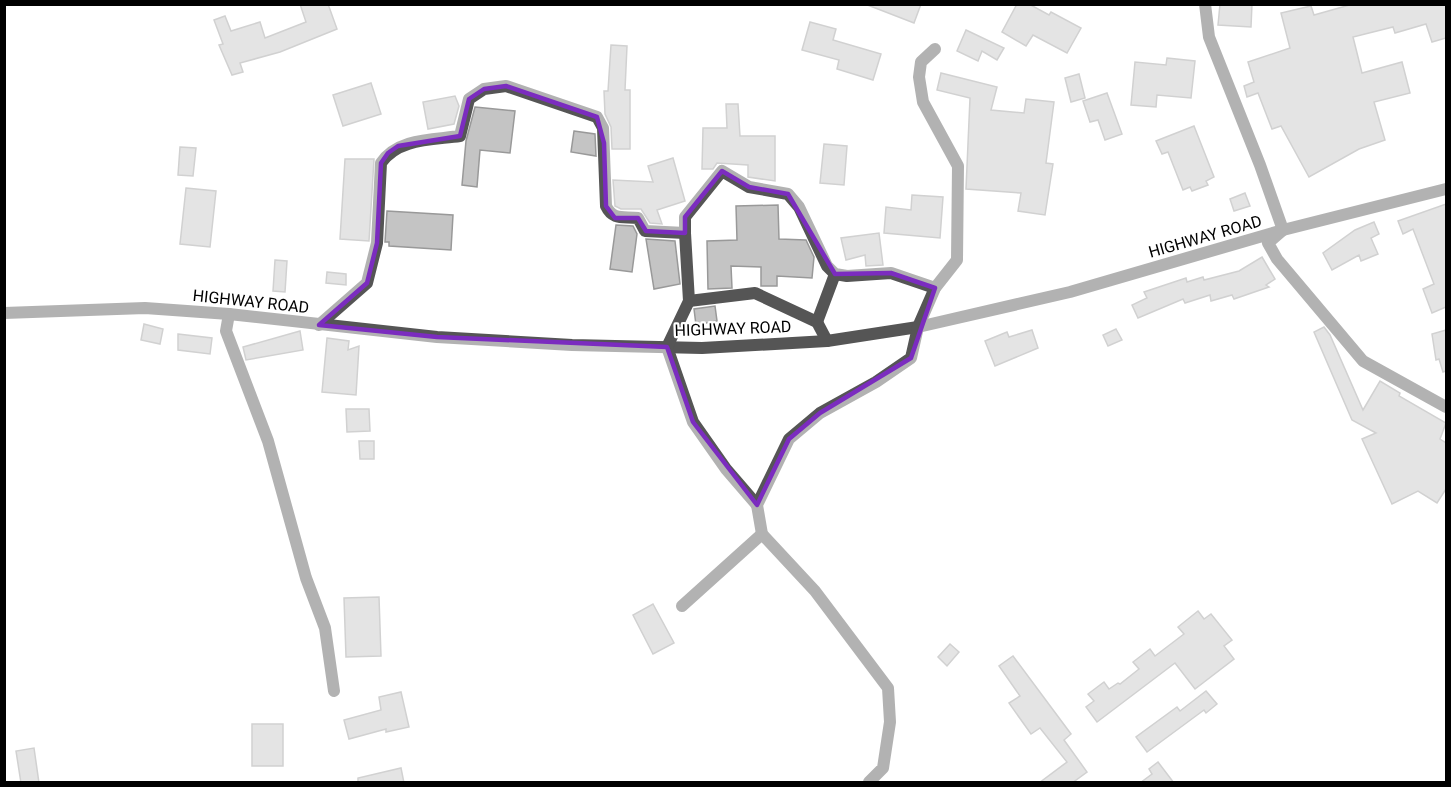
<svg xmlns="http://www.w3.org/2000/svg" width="1451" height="787" viewBox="0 0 1451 787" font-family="Roboto,sans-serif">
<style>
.building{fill:#c4c4c4;stroke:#999;stroke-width:1.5}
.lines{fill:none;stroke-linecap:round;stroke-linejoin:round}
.street{stroke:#555;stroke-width:12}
.marked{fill:none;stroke:#7b2cbf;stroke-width:4.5;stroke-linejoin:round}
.labels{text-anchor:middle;stroke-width:4.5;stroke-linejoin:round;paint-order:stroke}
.street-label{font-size:16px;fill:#000;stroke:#fff}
</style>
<rect width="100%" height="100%" fill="#fff"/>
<g class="building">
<polygon points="300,4 328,4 337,29 280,52 240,63 243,72 232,75 219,45 223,44 214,20 225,16 231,31 260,22 265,38 306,22"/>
<polygon points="865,4 921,4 914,23"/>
<polygon points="1017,4 1029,4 1049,15 1051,12 1081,28 1067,53 1033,35 1026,46 1002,32"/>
<polygon points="1220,4 1252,4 1251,27 1218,25"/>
<polygon points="1353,4 1446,4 1446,38 1432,42 1426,24 1395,33 1393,27 1353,37 1362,73 1402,62 1410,93 1374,102 1385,140 1359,149 1309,177 1281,126 1272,129 1258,93 1247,97 1244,86 1254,82 1248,62 1290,48 1281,13 1311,6 1314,15"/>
<polygon points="810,22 836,29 833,40 881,54 873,80 837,69 839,60 802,50"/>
<polygon points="966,30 1004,48 997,60 982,51 978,61 957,51"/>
<polygon points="611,45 627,46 625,90 630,90 630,149 612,149 611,127 605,114 604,91 608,91"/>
<polygon points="1167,58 1195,61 1191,98 1157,95 1156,107 1131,105 1135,62 1166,65"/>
<polygon points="941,73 997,87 991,110 1024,113 1026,99 1054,102 1046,163 1053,164 1045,215 1018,211 1021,193 966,189 970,98 937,90"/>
<polygon points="1079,74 1085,98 1071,102 1065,78"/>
<polygon points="371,83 381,114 343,126 333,95"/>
<polygon points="1107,93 1122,134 1105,140 1098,120 1090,122 1083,101"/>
<polygon points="455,96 459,106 454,124 428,129 423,102"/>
<polygon points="726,104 738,104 740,136 775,136 775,181 748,177 748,165 717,163 713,169 702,169 703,128 727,128"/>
<polygon points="475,107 515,111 510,153 480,150 477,187 462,185 466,141"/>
<polygon points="1194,126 1214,177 1206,181 1208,185 1192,191 1190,187 1183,190 1168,152 1162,154 1156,141"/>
<polygon points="574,131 595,134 596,156 571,152"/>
<polygon points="824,144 847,146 844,185 820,183"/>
<polygon points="180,147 196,148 193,176 178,175"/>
<polygon points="673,158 685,201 657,210 662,224 650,223 641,209 621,209 615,206 613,180 653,182 648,166"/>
<polygon points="345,159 374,159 369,241 340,239"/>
<polygon points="186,188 216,191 210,247 180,244"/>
<polygon points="1245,193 1250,206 1234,211 1230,199"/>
<polygon points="912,195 943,197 940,238 884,233 886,207 911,210"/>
<polygon points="1446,204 1446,307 1432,313 1423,289 1434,284 1413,229 1403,234 1398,221"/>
<polygon points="778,205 779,239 806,240 814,257 812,278 777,276 777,286 761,286 761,267 731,266 732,288 708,289 707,241 737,240 736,206"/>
<polygon points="387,211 453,215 451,250 389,246 389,242 385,242"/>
<polygon points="1374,222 1379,234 1371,238 1378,254 1361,261 1359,255 1332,270 1323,253 1355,230"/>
<polygon points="616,225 633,226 637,234 632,272 610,269"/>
<polygon points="879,233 883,265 866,266 865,255 846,260 841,238"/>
<polygon points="646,239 675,241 680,284 654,289"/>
<polygon points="1262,257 1275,279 1266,285 1269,287 1234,299 1232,295 1211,301 1210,295 1185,303 1183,299 1138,318 1132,305 1147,298 1144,292 1186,278 1187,282 1203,277 1204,280 1239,271"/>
<polygon points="275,260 287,261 285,292 273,291"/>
<polygon points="327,272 346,274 346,285 326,283"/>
<polygon points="715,306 717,321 696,325 694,309"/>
<polygon points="144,324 163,329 160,344 141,340"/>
<polygon points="1324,327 1330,335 1363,410 1380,381 1400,393 1399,396 1446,423 1440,439 1446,443 1446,489 1437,503 1418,491 1392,504 1362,439 1376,433 1352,420 1314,332"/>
<polygon points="1116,329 1122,340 1108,346 1103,335"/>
<polygon points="1032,330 1038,348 995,366 985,341 1007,332 1009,337"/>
<polygon points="1446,330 1446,371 1443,372 1439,359 1436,360 1432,334"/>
<polygon points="300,331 303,350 246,360 243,347"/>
<polygon points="178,334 212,338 210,354 178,350"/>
<polygon points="327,338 349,341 348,350 359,346 356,395 322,392"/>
<polygon points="346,409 369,409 370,431 347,432"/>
<polygon points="359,441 374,441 374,459 360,459"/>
<polygon points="379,597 381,656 346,657 344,598"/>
<polygon points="653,604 674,643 653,654 633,615"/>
<polygon points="1198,611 1204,619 1211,614 1232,640 1224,646 1234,659 1195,689 1175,663 1097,722 1086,707 1094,701 1088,694 1104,682 1109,689 1118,683 1120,684 1139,669 1133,662 1150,649 1155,656 1184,634 1178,627"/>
<polygon points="950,644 959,652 947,666 938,657"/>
<polygon points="1013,656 1071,734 1064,740 1087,772 1072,783 1039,783 1067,762 1040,728 1031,734 1009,703 1020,696 999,666"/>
<polygon points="1206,691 1217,704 1206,713 1204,710 1147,752 1136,737 1177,707 1180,711"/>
<polygon points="401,692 409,727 386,732 386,729 349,739 344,720 381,710 379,697"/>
<rect x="252" y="724" width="31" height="42"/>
<polygon points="34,748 39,783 21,783 16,751"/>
<polygon points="1158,762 1174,783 1140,783 1152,774 1149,769"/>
<polygon points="401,768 404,783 358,783 358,778"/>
</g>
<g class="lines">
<g class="street">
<polyline points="1205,4 1209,37 1260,165 1283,230 1268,243 1277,259 1363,361 1446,407"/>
<polyline points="685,233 685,217 722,171 749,187 788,194 799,207 827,266 835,274 847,276 891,273 935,288"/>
<polyline points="689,301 755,293 817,322 827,341"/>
<polyline points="4,313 145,308 229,314 437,337 572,345 702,348 827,341 918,327 1070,292 1283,230 1446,189"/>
<polyline points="229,314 226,331 268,441 306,578 325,628 334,691"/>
<polyline points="817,322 835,274"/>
<path d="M319,325L367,283L377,243L381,163C398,138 433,140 460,136L469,99L484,89L506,86L597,117L603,128L606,206C613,221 624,216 638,218L645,231L685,233L689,301L667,347L693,422L726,469L757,505"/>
<polyline points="682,606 762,534"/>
<polyline points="869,782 883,768 890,722 888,688 815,591 762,534 757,505 789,439 820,413 876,382 911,358 918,327 935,288 957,260 958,166 923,102 919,77 921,62 935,49"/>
</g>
</g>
<path d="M0 0H1451V787H0ZM506,86L597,117L604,143L606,206L615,218H638L646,231L685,233V217L722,171L749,187L788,194L835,274L891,273L935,288L911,358L820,413L789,439L757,505L693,422L667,347L437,337L319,325L367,283L377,243L381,163L388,153L398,146L460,136L469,99L484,89Z" fill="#fff" fill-opacity=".55" fill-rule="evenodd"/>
<path class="marked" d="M506,86L597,117L604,143L606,206L615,218H638L646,231L685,233V217L722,171L749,187L788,194L835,274L891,273L935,288L911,358L820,413L789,439L757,505L693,422L667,347L437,337L319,325L367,283L377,243L381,163L388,153L398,146L460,136L469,99L484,89Z"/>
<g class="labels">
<g class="street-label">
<text transform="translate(1205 236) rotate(-16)" y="6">HIGHWAY ROAD</text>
<text transform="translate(251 301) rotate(6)" y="6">HIGHWAY ROAD</text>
<text transform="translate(733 328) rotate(-2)" y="6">HIGHWAY ROAD</text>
</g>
</g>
<rect width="1451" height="787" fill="none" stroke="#000000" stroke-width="12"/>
</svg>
